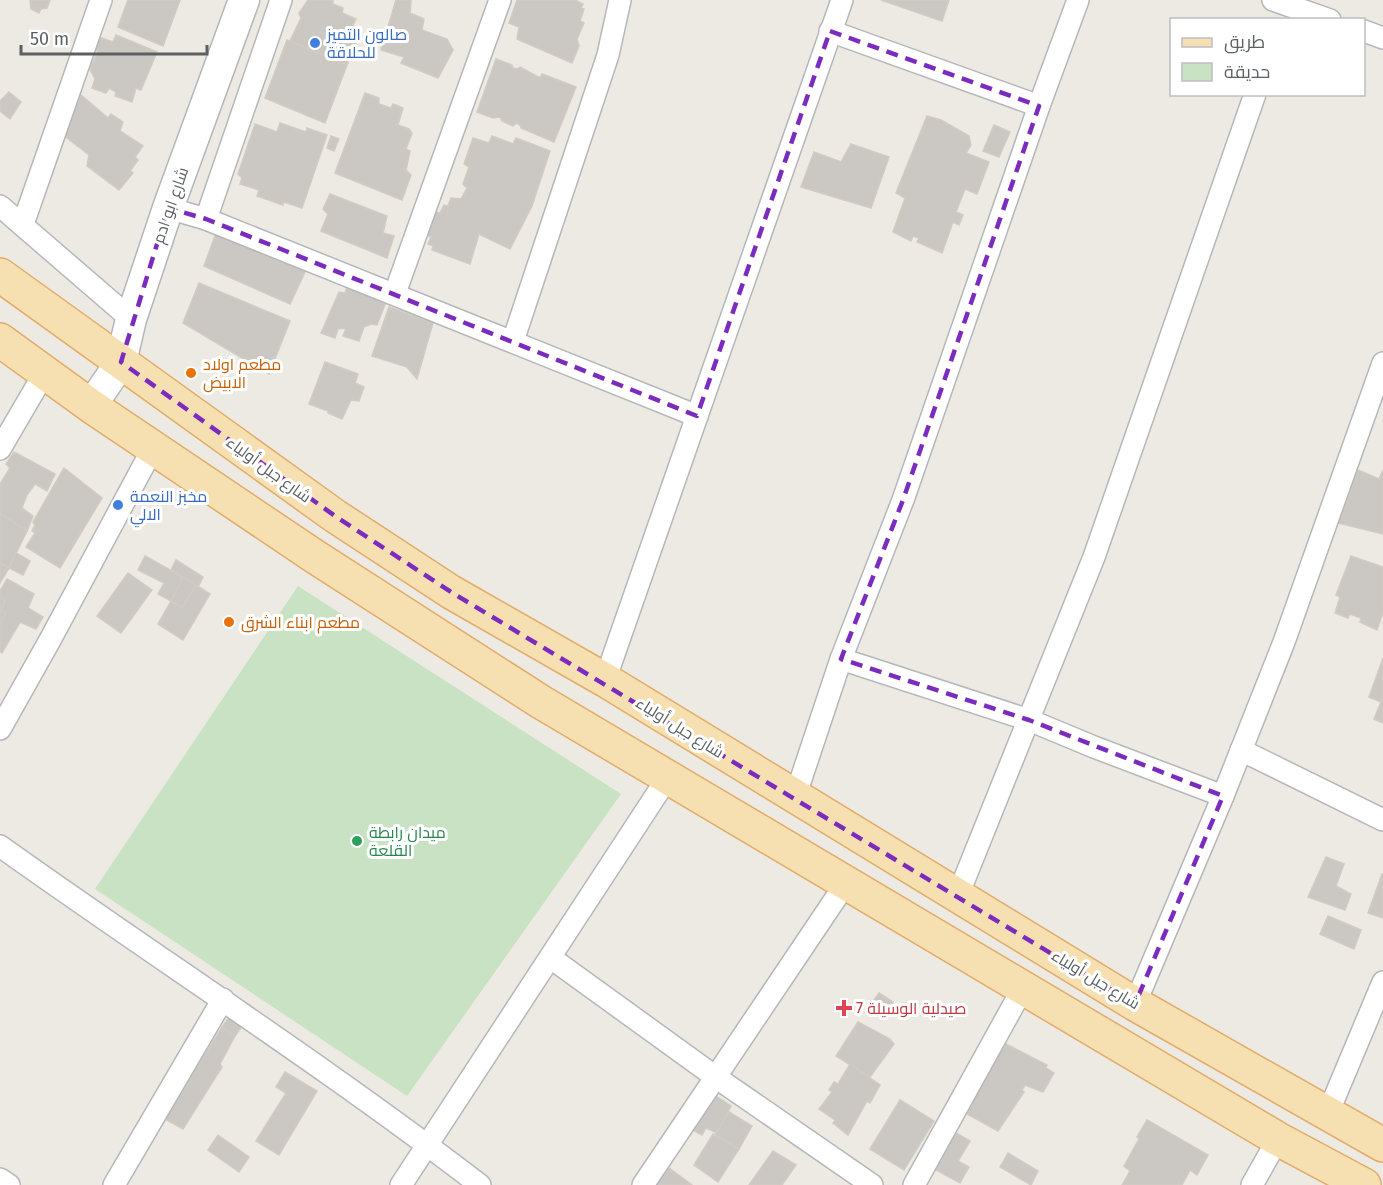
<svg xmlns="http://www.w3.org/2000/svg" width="1383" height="1185" viewBox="0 0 1383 1185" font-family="'Fira Sans',Cairo,sans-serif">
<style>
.green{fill:#c8e2c3}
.building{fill:#cbc7c3;stroke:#d1cbc3;stroke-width:1.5}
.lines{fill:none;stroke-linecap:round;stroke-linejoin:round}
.street-casing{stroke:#b5b7ba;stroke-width:24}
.secondary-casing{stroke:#b3b7ba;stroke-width:33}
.primary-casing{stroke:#e2ac68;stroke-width:36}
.street{stroke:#fff;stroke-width:21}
.secondary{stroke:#fff;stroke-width:30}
.primary{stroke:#f6dfb0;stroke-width:33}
.marked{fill:none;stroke:#7b2cbf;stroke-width:4.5;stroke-dasharray:12 8;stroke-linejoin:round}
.shop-dot{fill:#3f7fe0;stroke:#fff;stroke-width:2}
.food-dot{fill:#e8710a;stroke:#fff;stroke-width:2}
.leisure-dot{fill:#2e9e5b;stroke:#fff;stroke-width:2}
.health-dot{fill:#e0444e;stroke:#fff;stroke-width:2}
.labels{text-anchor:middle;stroke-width:6;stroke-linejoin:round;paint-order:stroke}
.shop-label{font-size:16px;fill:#366cbe;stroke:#fff;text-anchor:start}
.street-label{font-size:16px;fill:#5c6063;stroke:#fff}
.food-label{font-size:16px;fill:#c56008;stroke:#fff;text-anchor:start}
.leisure-label{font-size:16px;fill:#27864d;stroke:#fff;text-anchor:start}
.health-label{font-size:16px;fill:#be3a42;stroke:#fff;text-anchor:start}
</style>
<rect width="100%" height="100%" fill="#edeae4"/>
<polygon class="green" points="298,586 621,794 407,1096 95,889"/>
<g class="building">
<polygon points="30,0 50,0 47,8 41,9 39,13 31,9"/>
<polygon points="128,0 180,0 163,46 118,27"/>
<polygon points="308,0 333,0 333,4 343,8 342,13 356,19 348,35 358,39 347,65 290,41 301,18 299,13"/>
<polygon points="396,0 411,0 410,13 424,19 422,30 447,39 453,50 438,78 401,63 404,57 381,50"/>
<polygon points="517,0 575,0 583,4 581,8 584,9 580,21 584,23 577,39 579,46 572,63 517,39 519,27 509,23"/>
<polygon points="881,0 949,0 942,21"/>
<polygon points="116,35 157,52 141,90 136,88 132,102 115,96 116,92 109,88 106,93 92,88 95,79 90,69 98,51 93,49 98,39 102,38 113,42"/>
<polygon points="287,40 347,65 325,123 265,98"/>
<polygon points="496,59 512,65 513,68 518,69 520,67 540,78 542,74 576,87 554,142 521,128 520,125 516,123 513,126 502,121 500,117 493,118 477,112"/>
<polygon points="9,92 21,102 10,119 0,111 0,101"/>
<polygon points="365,93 379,98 379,104 391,108 393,104 403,108 398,125 409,129 412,133 406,149 410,151 406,170 411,175 402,200 335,173"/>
<polygon points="81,95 108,118 111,114 123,122 120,131 143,146 135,157 138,160 130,171 133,173 119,190 87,166 89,155 57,130"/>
<polygon points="927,116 941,120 969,136 971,145 966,153 989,162 977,194 965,189 956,212 963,215 959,225 953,222 942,253 917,242 919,238 913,236 911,241 893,232 905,198 896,193"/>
<polygon points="280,123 306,132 307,128 327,135 302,208 284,202 283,205 257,196 259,190 240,184 242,178 238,174 255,124 277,132"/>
<polygon points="994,125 1010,132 999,157 983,151"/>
<polygon points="331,136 339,139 334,151 327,148"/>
<polygon points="492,136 513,144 516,138 550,151 532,206 510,249 479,234 470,264 432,250 433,246 428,244 431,237 427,235 435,212 440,213 444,205 448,206 451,198 461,199 467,188 463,184 469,167 464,164 473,138 489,143"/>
<polygon points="851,144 889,157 871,208 801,187 814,152 841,162"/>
<polygon points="330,194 387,216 383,233 394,236 387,258 321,231 328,214 323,209"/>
<polygon points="216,233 260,247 258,253 307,268 290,304 204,266"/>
<polygon points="199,283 290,321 269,374 183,323"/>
<polygon points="347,287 386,302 377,325 371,324 364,327 359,341 343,336 346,328 338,329 335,338 321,333 339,292 345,293"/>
<polygon points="389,307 433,323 417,379 407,367 372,356"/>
<polygon points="325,362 358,374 355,383 364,387 359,401 351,400 342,419 328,413 328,411 309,404"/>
<polygon points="14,452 55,474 47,491 35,484 27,495 22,508 33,516 27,531 0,513 0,484 10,468 6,464"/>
<polygon points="64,468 102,498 60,568 26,547 35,533 32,531 35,525 33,522"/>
<polygon points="1358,470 1379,479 1383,470 1383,534 1334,522 1341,502 1346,504"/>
<polygon points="0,513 27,531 9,568 0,563"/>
<polygon points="16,553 30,561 23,575 9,568"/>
<polygon points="145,556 183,577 171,601 158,594 164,583 138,570"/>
<polygon points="1351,556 1383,567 1383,613 1377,630 1360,622 1361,618 1350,614 1348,618 1335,613 1340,597 1336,595"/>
<polygon points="176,560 203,577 198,587 171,570"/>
<polygon points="0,563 9,568 0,583"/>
<polygon points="128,573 152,590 121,633 97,616"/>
<polygon points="183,577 196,585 182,608 171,601"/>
<polygon points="7,579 34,594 28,608 43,617 36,629 20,622 6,646 0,642 0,624 6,613 1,610 5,600 0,597 0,591"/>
<polygon points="196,585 210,594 183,640 158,624 171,601 182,608"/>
<polygon points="0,597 5,600 1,610 6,613 0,624"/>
<polygon points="0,642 6,646 2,653 0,652"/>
<polygon points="1383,658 1383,723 1374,719 1381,702 1369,697"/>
<polygon points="1326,857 1344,864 1336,886 1351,894 1345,910 1308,897"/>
<polygon points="1382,874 1383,874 1383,918 1368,913"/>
<polygon points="1328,916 1361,930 1354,949 1320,934"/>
<polygon points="879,993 893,1002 885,1014 871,1004"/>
<polygon points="230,1016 243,1025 235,1036 222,1027"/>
<polygon points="858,1022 890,1039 894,1044 870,1077 836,1056"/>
<polygon points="222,1027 235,1036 220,1064 222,1067 183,1129 165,1119"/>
<polygon points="1002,1042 1047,1065 1046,1068 1054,1073 1043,1092 1025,1085 1022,1090 1024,1092 998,1131 967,1114 974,1101 971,1099"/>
<polygon points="850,1064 880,1085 870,1103 867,1101 848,1135 833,1123 835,1120 819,1109 832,1092 829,1090 834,1082 838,1084"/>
<polygon points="285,1072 317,1091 279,1155 256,1141 286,1093 276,1087"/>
<polygon points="716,1096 731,1106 717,1133 706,1128 702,1135 691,1129"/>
<polygon points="900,1100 934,1121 904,1170 870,1149"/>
<polygon points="729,1112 752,1126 739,1149 715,1135"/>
<polygon points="1147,1120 1208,1155 1197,1175 1190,1170 1182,1185 1122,1185 1130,1171 1124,1166 1139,1139 1137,1137"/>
<polygon points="956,1133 970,1141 958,1161 969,1167 960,1183 936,1170"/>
<polygon points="713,1134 739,1149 718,1182 694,1165"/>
<polygon points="218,1135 249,1157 239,1172 208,1150"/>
<polygon points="773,1151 796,1165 782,1185 749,1185"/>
<polygon points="1008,1153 1038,1171 1031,1185 1000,1167"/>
<polygon points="665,1165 692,1185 652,1185"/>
</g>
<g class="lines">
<g class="street-casing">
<g id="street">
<polyline points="1273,0 1330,20"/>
<polyline points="830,31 1039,106"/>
<polyline points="1364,31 1383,38"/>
<polyline points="0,206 131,319"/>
<polyline points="168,208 206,219 697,416"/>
<polyline points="206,219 281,0"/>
<polyline points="23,224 101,0"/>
<polyline points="395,293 500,0"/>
<polyline points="513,341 608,55 620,0"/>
<polyline points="0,449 45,372"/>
<polyline points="841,659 1029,720 1094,747 1223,796"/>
<polyline points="605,680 842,0"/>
<polyline points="0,729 50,640 153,448"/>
<polyline points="1241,750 1383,820"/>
<polyline points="795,797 841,659 903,500 1039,106 1078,0"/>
<path d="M0,846C160,960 325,1066 480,1185"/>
<polyline points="958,895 1094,557 1255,94"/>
<polyline points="551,958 717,1078 872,1185"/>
<polyline points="1135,1004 1223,796 1284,642 1383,363"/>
<polyline points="1328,1113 1383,982"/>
<polyline points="0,1179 9,1185"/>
<polyline points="114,1185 223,999"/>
<polyline points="401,1185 668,777"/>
<polyline points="643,1185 846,883"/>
<polyline points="914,1185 1023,988"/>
<polyline points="1252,1185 1278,1139"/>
</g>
</g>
<g class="secondary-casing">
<polyline id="secondary" points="91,406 121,362 131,319 168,208 244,0"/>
</g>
<g class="primary-casing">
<g id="primary">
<polyline points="0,275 335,516 451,592 605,680 1135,1004 1383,1145"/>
<polyline points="0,340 91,406 314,556 541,702 1278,1139 1364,1185"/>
</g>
</g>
<use href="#street" class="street"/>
<use href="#secondary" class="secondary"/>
<use href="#primary" class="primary"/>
</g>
<path class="marked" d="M830,31L1039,106L903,500L841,659L1029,720L1223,796L1135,1004L451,592L335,516L121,362L168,208L206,219L697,416Z"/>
<g class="shop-dot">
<circle cx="315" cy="43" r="6"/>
<circle cx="118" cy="505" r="6"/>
</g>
<g class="food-dot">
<circle cx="191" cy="373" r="6"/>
<circle cx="229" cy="622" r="6"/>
</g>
<circle class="leisure-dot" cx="357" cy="841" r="6"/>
<path class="health-dot" d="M841 999h6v6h6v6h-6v6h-6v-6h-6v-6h6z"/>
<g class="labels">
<g class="shop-label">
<text x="327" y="40">صالون التميز<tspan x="327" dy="18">للحلاقة</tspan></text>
<text x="130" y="502">مخبز النعمة<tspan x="130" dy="18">الالي</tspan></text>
</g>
<g class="street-label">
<text transform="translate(170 205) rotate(-71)" y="6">شارع ابو ادم</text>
<text transform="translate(269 469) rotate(36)" y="6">شارع جبل أولياء</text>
<text transform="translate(680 727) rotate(32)" y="6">شارع جبل أولياء</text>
<text transform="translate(1096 979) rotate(31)" y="6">شارع جبل أولياء</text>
</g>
<g class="food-label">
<text x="203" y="370">مطعم اولاد<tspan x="203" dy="18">الابيض</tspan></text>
<text x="241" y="628">مطعم ابناء الشرق</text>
</g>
<g class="leisure-label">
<text x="369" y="838">ميدان رابطة<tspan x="369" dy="18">القلعة</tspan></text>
</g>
<g class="health-label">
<text x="856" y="1014">صيدلية الوسيلة 7</text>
</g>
</g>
<rect x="1170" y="18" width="195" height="78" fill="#ffffff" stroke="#bebfc1" stroke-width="1.5"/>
<rect x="1182" y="38" width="30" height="9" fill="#f6dfb0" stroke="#bebfc1" stroke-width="1.5"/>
<text x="1224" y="48" font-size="18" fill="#5c6063">طريق</text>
<rect x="1182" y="63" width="30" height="18" fill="#c8e2c3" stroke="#bebfc1" stroke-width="1.5"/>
<text x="1224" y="78" font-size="18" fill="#5c6063">حديقة</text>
<path d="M21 45v9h186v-9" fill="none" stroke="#5c6063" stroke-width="3"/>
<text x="30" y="45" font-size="18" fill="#5c6063" stroke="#ffffff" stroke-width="4.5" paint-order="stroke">50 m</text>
</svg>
